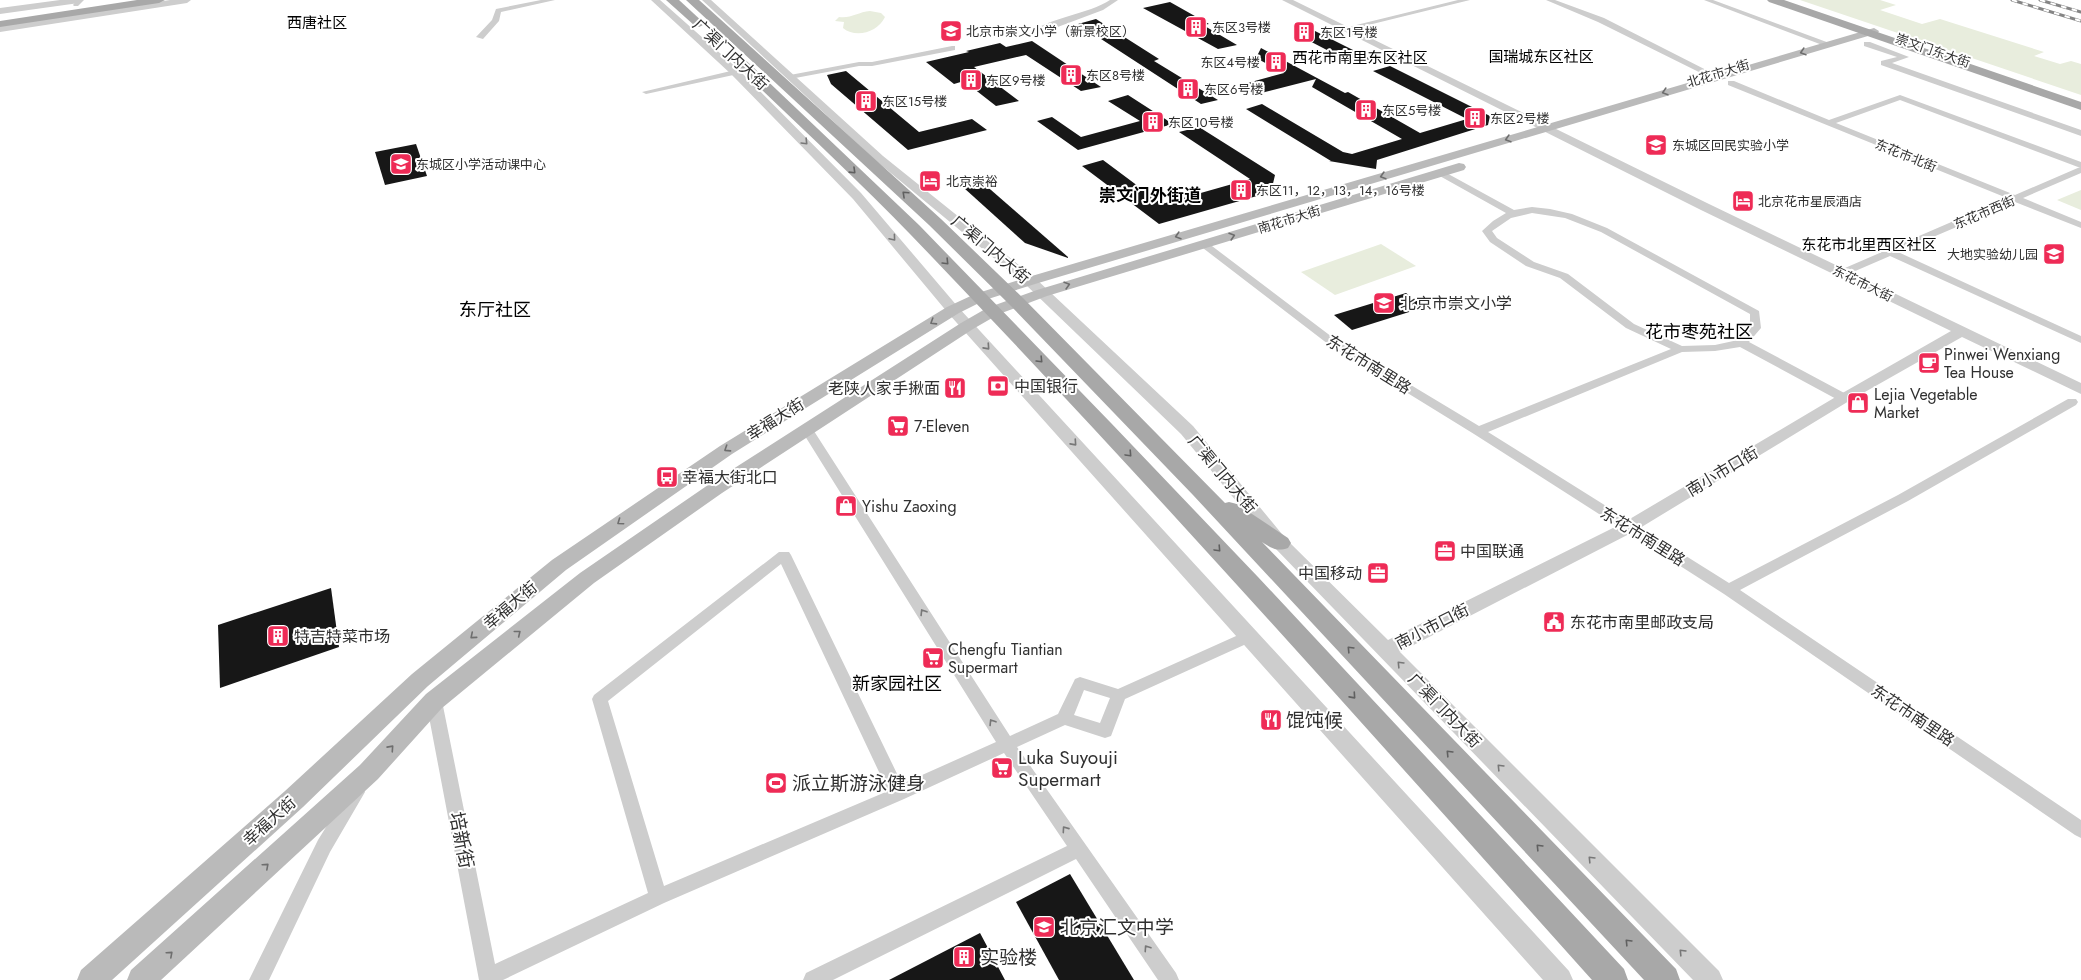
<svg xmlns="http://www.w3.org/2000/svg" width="2081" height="980" viewBox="0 0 2081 980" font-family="Jost,'Noto Sans SC',sans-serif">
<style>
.green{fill:#e8eddd}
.building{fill:#171717}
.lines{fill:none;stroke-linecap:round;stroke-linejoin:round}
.minor{fill:#cdcdcd;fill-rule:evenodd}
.tertiary{fill:#cdcdcd;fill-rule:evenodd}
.secondary{fill:#bababa;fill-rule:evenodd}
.primary{fill:#a8a8a8;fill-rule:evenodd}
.rail-casing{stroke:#858585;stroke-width:3}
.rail{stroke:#fff;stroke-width:2;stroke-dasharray:5.5;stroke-linecap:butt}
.oneway{stroke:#6e6e6e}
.oneway2{stroke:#777}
.oneway3{stroke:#606060}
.labels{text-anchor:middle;stroke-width:4;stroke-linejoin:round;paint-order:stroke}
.far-poi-label{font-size:13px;fill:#303030;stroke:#fff;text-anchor:start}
.far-street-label{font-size:13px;fill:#303030;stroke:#fff}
.far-quarter-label{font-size:15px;fill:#000;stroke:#fff}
.street-label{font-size:16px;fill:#303030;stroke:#fff}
.poi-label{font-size:16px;fill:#303030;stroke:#fff;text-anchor:start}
.far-district-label{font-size:17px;font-weight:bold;fill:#000;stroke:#fff}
.quarter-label{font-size:18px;fill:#000;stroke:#fff}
.near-poi-label{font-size:19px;fill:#303030;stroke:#fff;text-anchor:start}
.near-street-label{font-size:19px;fill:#303030;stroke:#fff}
</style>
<rect width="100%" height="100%" fill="#fff"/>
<g class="green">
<polygon points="1800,0 1880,0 1896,5 1880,10 1922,24 1940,19 2044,52 2034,56 2060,64 2071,61 2081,64 2081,95"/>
<path d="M870,11L881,13L885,17C878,32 856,39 843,28L844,22L835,21L839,17C850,19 858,12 870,11Z"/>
<polygon points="2081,190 2081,210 2057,200"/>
<polygon points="1381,244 1416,266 1335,295 1301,272"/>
</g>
<g class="building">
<polygon points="1170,2 1209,24 1203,25 1237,45 1218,49 1143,8"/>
<polygon points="1096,19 1159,59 1154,61 1218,100 1201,104 1078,24"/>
<polygon points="1299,23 1371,59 1354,64 1294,33"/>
<polygon points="1032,41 1101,87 1081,91 1026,55 974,67 1019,101 996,106 964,81 954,84 926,62 969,52 966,51 1000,43 1006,47"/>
<polygon points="1261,48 1345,93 1348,92 1420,133 1467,119 1373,71 1390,66 1490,116 1488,125 1377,160 1376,169 1329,161 1331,161 1246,109 1262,104 1343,152 1352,154 1402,139 1312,87 1316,79 1257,94 1240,85 1284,73 1256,58"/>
<polygon points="846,71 919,132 972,119 987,130 908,150 831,84 827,75"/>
<polygon points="1128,95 1173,124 1078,150 1037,121 1052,117 1081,137 1140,121 1108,101"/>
<polygon points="1199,127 1275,175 1271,192 1159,224 1082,166 1103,160 1162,204 1250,179 1179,132"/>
<polygon points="416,144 427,176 385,185 375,152"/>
<polygon points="983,183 1068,257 1068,258 1025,243 964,188"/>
<polygon points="1406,293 1425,307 1352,330 1334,315"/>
<polygon points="331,588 339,647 220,688 218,625"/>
<polygon points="1070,874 1134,980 1059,980 1016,902"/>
<polygon points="980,933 1005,980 889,980"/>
</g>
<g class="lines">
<g class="minor">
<polygon points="77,0 84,0 78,6 74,6 73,5"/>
<polygon points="541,0 555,0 501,12 499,21 483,39 476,37 492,20 496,9"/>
<path d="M1110,0H1118L1103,10L1039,34L1032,32C1048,18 1089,14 1110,0Z"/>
<polygon points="1458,0 1470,0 1344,31 1340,29"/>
<polygon points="1546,0 1555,0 1604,18 1720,77 1713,79 1598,22"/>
<polygon points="1704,0 1713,0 1832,44 1825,46"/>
<polygon points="1864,42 1870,42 1909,57 1892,63 2081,130 2081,136 1881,65 1881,61 1897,57 1864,46"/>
<polygon points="952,46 955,46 955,50 872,66 859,66 790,79 786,77 790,75 859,62 872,62"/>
<polygon points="735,70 738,70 738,74 646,94 642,92"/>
<path d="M1728,81H1734L1829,120L1900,95L2081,162V173L2023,198L2081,222V228L2015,202L1898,252L2081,336V343L1890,256L1846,275H1838L1837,273L1838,271L2007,198L1728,85ZM1900,100L2078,167H2080L2015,195L1836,123Z"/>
<path d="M1441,170L1514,210L1532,207L1550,209L1572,214L1607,228L1759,311L1761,328L1749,342L1848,395L1850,398L1848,401H1840L1740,347L1715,351L1682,352L1488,432L1729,583L1898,495L2068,399H2076L2078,402L2076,405L1908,501L1740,590L2081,820V838L2075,835L1724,594L1474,434L1328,344L1199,245L1204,242L1208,243L1336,340L1479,426L1671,349L1626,328L1560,278L1526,266L1490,242L1482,231L1493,221L1506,213L1438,175V171ZM1532,213L1565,218L1601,232L1750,314V327L1738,340L1715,345L1682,346L1634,324L1568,274L1534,262L1497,238L1492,231L1511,218Z"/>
<path d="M806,424L812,428L1010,736L1058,714L1075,679L1080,677L1118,689L1245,632L1250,630L1255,632L1257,636L1255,640L1125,699L1111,736L1105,738L1065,725L1017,747L1176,973L1179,980H1158L1076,859L833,980H803L806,973L1067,846L1004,753L904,799L664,903L503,980H479L426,701L428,697L434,695L440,697L442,701L495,964L648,893L592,699L594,695L779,552H789L791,555L902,784L996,742L800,428ZM781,564L888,791L664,886L608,701ZM1084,690L1110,698L1100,723L1074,715Z"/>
<polygon points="357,785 363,787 365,792 330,852 269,980 249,980 318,840 351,787"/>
</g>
<g class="tertiary">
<polygon points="60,0 83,0 79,3 0,14 0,8"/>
<polygon points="170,0 191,0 187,3 0,32 0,26"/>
<polygon points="651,0 660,0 739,70 861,193 958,307 1569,971 1573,980 1543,980 948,313 853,199 731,74"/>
<polygon points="702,0 711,0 883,156 1035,278 1193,426 1286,539 1388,640 1623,523 1839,395 1951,331 1701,210 1282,0 1293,0 1709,204 2081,383 2081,394 1962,337 1849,401 1635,531 1400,652 1719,971 1723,980 1693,980 1274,547 1181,434 1025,284 875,160"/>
</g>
<g class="secondary">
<polygon points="1874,28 1879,31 1878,33 1035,284 985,300 959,313 732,454 566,570 428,686 303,807 112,980 77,980 81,970 285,791 412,674 552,560 720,446 947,307 975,294 1025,278"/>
<polygon points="1459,163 1464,164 1466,167 1464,170 1047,296 999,314 973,329 722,493 594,583 442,708 378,779 161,980 127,980 131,970 360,765 426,694 580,573 708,485 961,323 987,308 1037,290"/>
</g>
<g class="primary">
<polygon points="137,0 165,0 159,3 0,27 0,21"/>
<polygon points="666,0 679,0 705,24 699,27 695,26"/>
<path d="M686,0H699L941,219L1023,298L1225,503L1229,502L1237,504L1288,538L1291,543L1288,548C1277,552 1271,548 1262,542L1676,969L1680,980H1644L1193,495L1011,306L929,225Z"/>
<polygon points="1767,0 1784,0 2081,102 2081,110 1769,2"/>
<path d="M732,50L736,51L919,225L1111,423L1258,577L1624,969L1628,980H1592C1367,729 1144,477 910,234C851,173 788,116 728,57L726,54L728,51Z"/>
</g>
<g class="rail-casing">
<g id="rail">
<polyline points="2012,0 2081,21"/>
<polyline points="2040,0 2081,12"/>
</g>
</g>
<use href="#rail" class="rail"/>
</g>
<defs><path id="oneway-chevron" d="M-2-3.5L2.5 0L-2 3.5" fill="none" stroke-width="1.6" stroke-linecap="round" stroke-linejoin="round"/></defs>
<g class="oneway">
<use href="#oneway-chevron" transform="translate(1803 52) rotate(163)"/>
<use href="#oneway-chevron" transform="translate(1665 92) rotate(163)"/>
<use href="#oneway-chevron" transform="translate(1508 139) rotate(164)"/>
<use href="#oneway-chevron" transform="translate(1383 176) rotate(164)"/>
<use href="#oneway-chevron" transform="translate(1178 236) rotate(163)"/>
<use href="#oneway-chevron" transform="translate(1232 236) rotate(-17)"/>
<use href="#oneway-chevron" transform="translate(1067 285) rotate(-16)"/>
<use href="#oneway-chevron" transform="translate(933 322) rotate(148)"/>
<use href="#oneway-chevron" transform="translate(727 449) rotate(147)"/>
<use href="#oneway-chevron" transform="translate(620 522) rotate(145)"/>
<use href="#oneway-chevron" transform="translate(518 633) rotate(-39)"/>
<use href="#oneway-chevron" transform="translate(473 636) rotate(140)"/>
<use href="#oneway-chevron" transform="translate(391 748) rotate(-48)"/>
<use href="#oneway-chevron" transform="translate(266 866) rotate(-42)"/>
<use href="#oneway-chevron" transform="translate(170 954) rotate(-42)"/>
</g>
<g class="oneway2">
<use href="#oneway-chevron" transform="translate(805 142) rotate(46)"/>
<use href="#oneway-chevron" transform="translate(893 238) rotate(50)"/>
<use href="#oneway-chevron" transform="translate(987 347) rotate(48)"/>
<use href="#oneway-chevron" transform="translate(1074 443) rotate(48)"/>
<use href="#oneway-chevron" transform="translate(923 612) rotate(-122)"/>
<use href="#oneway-chevron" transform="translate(1400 664) rotate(-134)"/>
<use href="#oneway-chevron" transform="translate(992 722) rotate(-122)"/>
<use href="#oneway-chevron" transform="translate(1500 767) rotate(-134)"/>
<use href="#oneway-chevron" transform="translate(1065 829) rotate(-125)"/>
<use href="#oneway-chevron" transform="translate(1591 859) rotate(-134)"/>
<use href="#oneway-chevron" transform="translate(1147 948) rotate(-124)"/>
<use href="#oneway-chevron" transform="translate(1682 952) rotate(-134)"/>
</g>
<g class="oneway3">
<use href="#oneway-chevron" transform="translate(853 171) rotate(44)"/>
<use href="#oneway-chevron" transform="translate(905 194) rotate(-137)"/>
<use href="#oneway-chevron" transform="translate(946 262) rotate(46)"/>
<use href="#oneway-chevron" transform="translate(1040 360) rotate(46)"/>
<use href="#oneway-chevron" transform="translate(1129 454) rotate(47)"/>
<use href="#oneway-chevron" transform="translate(1218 549) rotate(47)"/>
<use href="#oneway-chevron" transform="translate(1350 649) rotate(-134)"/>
<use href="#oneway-chevron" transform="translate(1353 696) rotate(48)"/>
<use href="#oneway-chevron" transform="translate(1449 753) rotate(-134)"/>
<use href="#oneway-chevron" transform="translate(1539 847) rotate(-134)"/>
<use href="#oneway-chevron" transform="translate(1628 942) rotate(-134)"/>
</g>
<defs>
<g id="building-square" transform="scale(1.15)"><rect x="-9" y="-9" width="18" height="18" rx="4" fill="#ee2b56" stroke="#fff"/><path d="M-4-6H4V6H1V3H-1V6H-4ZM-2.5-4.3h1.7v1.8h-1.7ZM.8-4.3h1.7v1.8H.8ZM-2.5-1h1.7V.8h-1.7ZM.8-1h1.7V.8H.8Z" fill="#fff"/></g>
<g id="school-square" transform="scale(1.15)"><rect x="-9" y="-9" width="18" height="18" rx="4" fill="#ee2b56" stroke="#fff"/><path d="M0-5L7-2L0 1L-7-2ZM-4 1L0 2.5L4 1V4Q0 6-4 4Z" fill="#fff"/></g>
<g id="hotel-square" transform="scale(1.15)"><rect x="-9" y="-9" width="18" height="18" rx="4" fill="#ee2b56" stroke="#fff"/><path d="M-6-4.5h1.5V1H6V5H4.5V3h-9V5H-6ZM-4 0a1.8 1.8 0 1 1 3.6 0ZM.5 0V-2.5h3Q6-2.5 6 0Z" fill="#fff"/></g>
<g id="cafe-square" transform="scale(1.15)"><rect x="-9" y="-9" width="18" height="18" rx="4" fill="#ee2b56" stroke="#fff"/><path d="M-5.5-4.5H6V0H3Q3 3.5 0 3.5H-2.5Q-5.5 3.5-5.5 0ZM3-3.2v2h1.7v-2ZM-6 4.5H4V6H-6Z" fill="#fff"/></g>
<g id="bank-square" transform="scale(1.15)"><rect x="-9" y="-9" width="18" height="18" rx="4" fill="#ee2b56" stroke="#fff"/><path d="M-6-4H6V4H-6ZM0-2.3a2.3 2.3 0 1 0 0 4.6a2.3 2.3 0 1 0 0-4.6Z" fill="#fff"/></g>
<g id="restaurant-square" transform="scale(1.15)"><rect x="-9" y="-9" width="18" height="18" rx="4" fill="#ee2b56" stroke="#fff"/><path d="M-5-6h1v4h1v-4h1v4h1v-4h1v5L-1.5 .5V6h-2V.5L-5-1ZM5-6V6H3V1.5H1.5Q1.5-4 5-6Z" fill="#fff"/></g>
<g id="shop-square" transform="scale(1.15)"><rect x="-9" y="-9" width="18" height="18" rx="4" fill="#ee2b56" stroke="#fff"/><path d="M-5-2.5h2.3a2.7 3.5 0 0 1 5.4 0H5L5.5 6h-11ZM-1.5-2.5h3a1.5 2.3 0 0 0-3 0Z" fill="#fff"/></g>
<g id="supermarket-square" transform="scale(1.15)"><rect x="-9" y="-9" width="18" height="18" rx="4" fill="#ee2b56" stroke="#fff"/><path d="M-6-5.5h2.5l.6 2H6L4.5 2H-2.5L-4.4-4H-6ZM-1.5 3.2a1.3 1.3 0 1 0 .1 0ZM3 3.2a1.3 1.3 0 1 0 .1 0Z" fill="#fff"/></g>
<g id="bus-square" transform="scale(1.15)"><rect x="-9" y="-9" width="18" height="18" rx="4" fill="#ee2b56" stroke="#fff"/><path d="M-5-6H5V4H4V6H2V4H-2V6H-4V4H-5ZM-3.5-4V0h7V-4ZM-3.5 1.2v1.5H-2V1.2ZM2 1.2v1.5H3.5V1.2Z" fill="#fff"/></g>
<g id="office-square" transform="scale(1.15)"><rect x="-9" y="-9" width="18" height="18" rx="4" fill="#ee2b56" stroke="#fff"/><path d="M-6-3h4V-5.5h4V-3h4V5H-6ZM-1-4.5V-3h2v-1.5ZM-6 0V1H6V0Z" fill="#fff"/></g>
<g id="civic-square" transform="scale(1.15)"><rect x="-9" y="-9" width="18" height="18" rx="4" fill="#ee2b56" stroke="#fff"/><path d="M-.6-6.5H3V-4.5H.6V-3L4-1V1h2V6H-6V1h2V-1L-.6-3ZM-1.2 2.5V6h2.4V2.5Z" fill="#fff"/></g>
<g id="stadium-square" transform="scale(1.15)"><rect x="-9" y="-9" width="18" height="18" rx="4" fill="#ee2b56" stroke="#fff"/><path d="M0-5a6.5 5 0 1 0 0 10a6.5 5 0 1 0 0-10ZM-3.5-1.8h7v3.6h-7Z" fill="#fff"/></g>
</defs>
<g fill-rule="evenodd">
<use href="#building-square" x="1196" y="27"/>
<use href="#school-square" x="951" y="31"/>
<use href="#building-square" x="1304" y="32"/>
<use href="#building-square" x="1276" y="62"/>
<use href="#building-square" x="1071" y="75"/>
<use href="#building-square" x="971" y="80"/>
<use href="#building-square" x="1188" y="89"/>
<use href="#building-square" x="866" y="101"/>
<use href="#building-square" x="1366" y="110"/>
<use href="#building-square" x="1475" y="118"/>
<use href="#building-square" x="1153" y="122"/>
<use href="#school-square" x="1656" y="145"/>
<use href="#school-square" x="401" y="164"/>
<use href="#hotel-square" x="930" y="181"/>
<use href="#building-square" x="1241" y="190"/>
<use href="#hotel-square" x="1743" y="201"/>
<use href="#school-square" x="2054" y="254"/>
<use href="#school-square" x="1384" y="303"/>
<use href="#cafe-square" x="1929" y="363"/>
<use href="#bank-square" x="998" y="386"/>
<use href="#restaurant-square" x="955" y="388"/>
<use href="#shop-square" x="1858" y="403"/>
<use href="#supermarket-square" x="898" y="426"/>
<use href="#bus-square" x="667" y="477"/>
<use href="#shop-square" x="846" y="506"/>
<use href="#office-square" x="1445" y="551"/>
<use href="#office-square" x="1378" y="573"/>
<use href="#civic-square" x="1554" y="622"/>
<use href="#building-square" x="278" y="636"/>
<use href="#supermarket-square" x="933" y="658"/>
<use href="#restaurant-square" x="1271" y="720"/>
<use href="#supermarket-square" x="1002" y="768"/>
<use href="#stadium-square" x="776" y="783"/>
<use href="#school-square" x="1044" y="927"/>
<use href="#building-square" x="964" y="957"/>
</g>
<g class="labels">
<g class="far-poi-label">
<text x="1212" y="32">东区3号楼</text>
<text x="966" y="36">北京市崇文小学（新景校区）</text>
<text x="1320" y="37">东区1号楼</text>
<text x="1260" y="67" text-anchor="end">东区4号楼</text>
<text x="1086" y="80">东区8号楼</text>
<text x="986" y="85">东区9号楼</text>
<text x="1204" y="94">东区6号楼</text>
<text x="882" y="106">东区15号楼</text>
<text x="1382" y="115">东区5号楼</text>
<text x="1490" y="123">东区2号楼</text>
<text x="1168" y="127">东区10号楼</text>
<text x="1672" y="150">东城区回民实验小学</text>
<text x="416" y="169">东城区小学活动课中心</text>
<text x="946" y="186">北京崇裕</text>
<text x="1256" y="195">东区11，12，13，14，16号楼</text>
<text x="1758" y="206">北京花市星辰酒店</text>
<text x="2038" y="259" text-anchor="end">大地实验幼儿园</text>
</g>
<g class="far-street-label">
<text transform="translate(1933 50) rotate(19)" y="5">崇文门东大街</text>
<text transform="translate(1718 73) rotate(-17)" y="5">北花市大街</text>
<text transform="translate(1906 155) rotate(22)" y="5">东花市北街</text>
<text transform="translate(1984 212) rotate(-23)" y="5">东花市西街</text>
<text transform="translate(1289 219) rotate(-17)" y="5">南花市大街</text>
<text transform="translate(1863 283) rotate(26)" y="5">东花市大街</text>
</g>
<g class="far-quarter-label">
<text x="317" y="28">西唐社区</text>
<text x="1541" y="62">国瑞城东区社区</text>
<text x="1360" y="63">西花市南里东区社区</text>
<text x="1869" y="250">东花市北里西区社区</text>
</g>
<g class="street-label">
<text transform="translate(731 54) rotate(43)" y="6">广渠门内大街</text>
<text transform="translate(991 249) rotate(40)" y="6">广渠门内大街</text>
<text transform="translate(1369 364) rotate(32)" y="6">东花市南里路</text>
<text transform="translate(775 419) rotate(-32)" y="6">幸福大街</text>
<text transform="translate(1722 471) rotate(-31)" y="6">南小市口街</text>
<text transform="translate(1223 474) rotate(50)" y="6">广渠门内大街</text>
<text transform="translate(1643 536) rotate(32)" y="6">东花市南里路</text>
<text transform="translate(510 605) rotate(-40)" y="6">幸福大街</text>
<text transform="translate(1432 626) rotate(-27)" y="6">南小市口街</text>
<text transform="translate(1445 710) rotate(46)" y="6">广渠门内大街</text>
<text transform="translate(1913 715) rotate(34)" y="6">东花市南里路</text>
<text transform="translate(269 821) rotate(-42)" y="6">幸福大街</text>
</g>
<g class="poi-label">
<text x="1400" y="309">北京市崇文小学</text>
<text x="1944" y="360">Pinwei Wenxiang<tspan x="1944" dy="18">Tea House</tspan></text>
<text x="1014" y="392">中国银行</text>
<text x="940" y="394" text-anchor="end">老陕人家手揪面</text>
<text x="1874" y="400">Lejia Vegetable<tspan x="1874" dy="18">Market</tspan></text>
<text x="914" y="432">7-Eleven</text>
<text x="682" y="483">幸福大街北口</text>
<text x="862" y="512">Yishu Zaoxing</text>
<text x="1460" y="557">中国联通</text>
<text x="1362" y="579" text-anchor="end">中国移动</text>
<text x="1570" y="628">东花市南里邮政支局</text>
<text x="294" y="642">特吉特菜市场</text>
<text x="948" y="655">Chengfu Tiantian<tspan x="948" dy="18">Supermart</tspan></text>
</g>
<g class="far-district-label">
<text x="1150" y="201">崇文门外街道</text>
</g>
<g class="quarter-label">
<text x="495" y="316">东厅社区</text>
<text x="1699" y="338">花市枣苑社区</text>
<text x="897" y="690">新家园社区</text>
</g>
<g class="near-poi-label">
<text x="1286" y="727">馄饨候</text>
<text x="1018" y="764">Luka Suyouji<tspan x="1018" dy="22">Supermart</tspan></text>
<text x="792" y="790">派立斯游泳健身</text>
<text x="1060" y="934">北京汇文中学</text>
<text x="980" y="964">实验楼</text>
</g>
<g class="near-street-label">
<text transform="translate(462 840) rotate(79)" y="7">培新街</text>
</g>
</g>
</svg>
